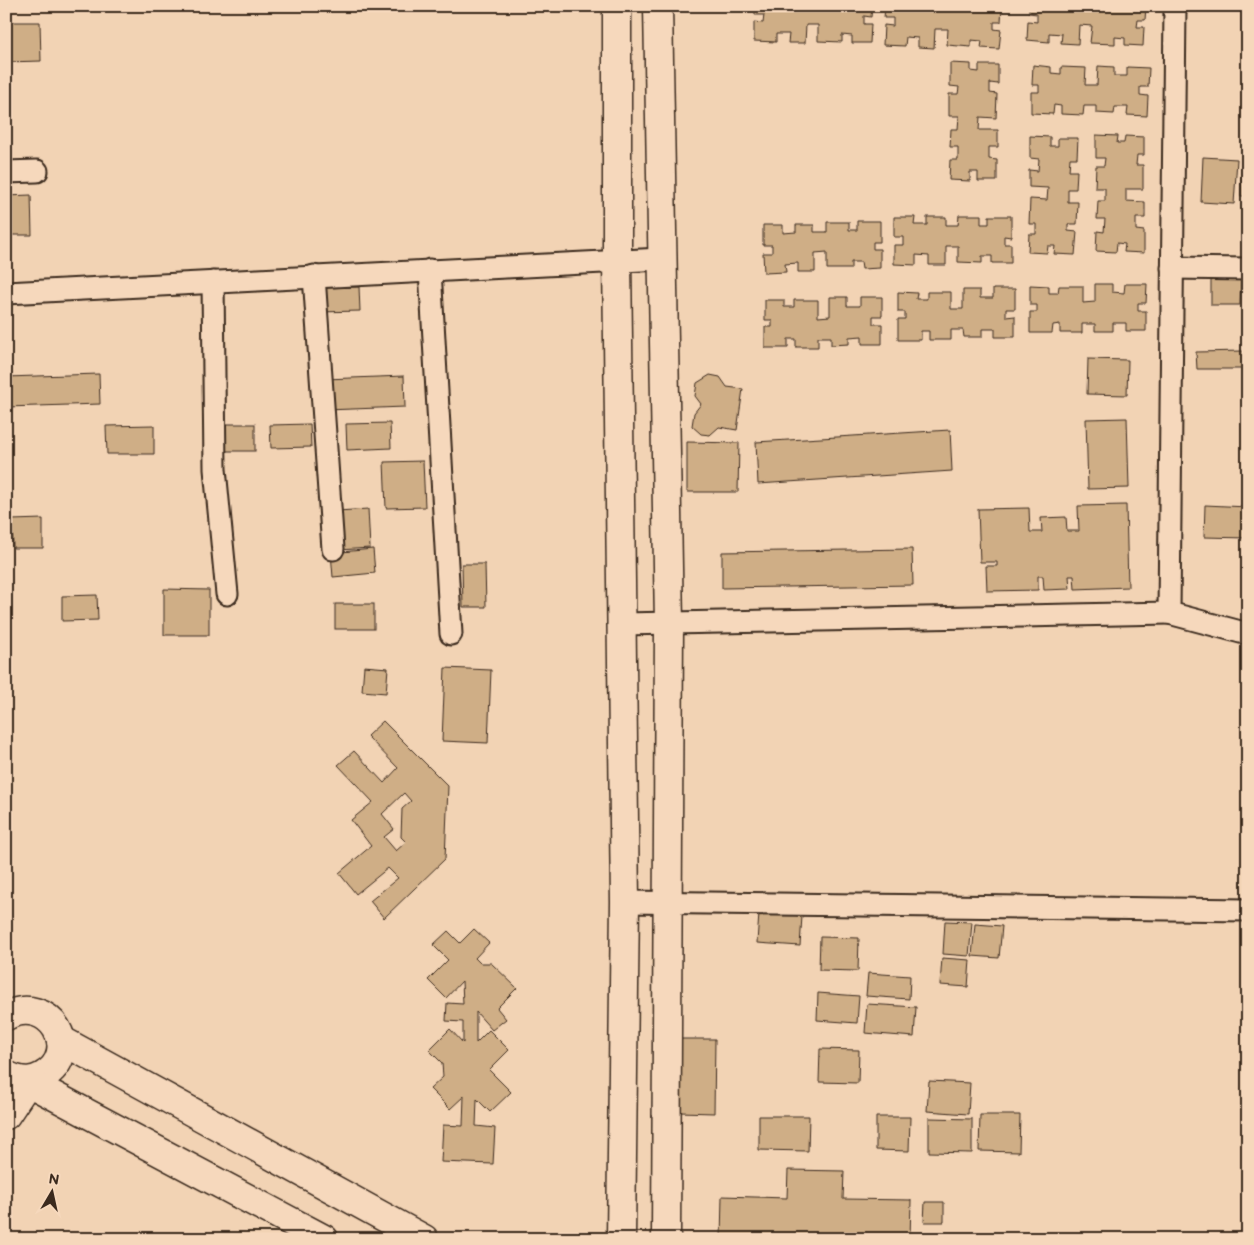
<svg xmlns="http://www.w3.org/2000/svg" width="1254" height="1245" viewBox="0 0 1254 1245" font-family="'Balsamiq Sans',sans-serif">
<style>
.building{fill:#cfae86;stroke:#3b2a1e;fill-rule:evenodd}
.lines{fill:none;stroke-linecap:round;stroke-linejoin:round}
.street-casing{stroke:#3b2a1e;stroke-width:25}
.secondary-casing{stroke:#3b2a1e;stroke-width:31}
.street{stroke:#f6d8bc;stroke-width:21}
.secondary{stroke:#f6d8bc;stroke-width:28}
</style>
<rect width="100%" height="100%" fill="#f2d3b4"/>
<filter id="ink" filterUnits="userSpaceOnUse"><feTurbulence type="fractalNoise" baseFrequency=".02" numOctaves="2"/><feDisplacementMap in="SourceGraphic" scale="10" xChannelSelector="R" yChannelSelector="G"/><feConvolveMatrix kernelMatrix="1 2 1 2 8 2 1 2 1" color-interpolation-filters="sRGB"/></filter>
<g filter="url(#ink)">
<g class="building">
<polygon points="755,6 872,6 871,17 864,16 864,24 871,24 870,43 852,43 852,36 842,35 842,42 818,41 818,25 806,25 805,43 788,43 789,34 776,34 776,42 754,41 754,22 763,23 764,15 755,15"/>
<polygon points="885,6 936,6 936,8 949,8 949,6 972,6 971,8 979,9 979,6 1002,6 1001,22 994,22 994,29 1001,30 999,49 981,48 982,41 971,40 971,47 947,45 948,29 935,29 934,48 918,47 918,38 906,37 905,46 883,45 884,25 893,26 893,18 884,18"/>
<polygon points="1029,6 1146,6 1145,20 1138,20 1137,27 1144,27 1143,46 1125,45 1125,38 1115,37 1115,44 1090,43 1092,26 1079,25 1078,44 1061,43 1062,34 1049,33 1049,42 1027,40 1028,21 1037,22 1037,14 1029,13"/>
<polygon points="6,22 40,22 41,61 6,62"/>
<polygon points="950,63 971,64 971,71 979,72 979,65 998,65 998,84 990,83 990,93 997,94 996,118 980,117 979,130 998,130 998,147 989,147 989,159 997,160 997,181 978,181 978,172 970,172 970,181 949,180 950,160 958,160 958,147 950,147 951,129 958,129 959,116 949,116 949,94 958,94 959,87 950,86"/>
<polygon points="1033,65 1051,67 1051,73 1061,74 1061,67 1086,68 1085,85 1097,85 1098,66 1114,67 1114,76 1127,76 1127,67 1149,68 1148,87 1140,87 1140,95 1148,96 1147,116 1127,115 1128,107 1115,107 1114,114 1096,113 1096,106 1084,106 1083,115 1061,114 1061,106 1054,105 1053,114 1031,113 1031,92 1039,92 1039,85 1032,85"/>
<polygon points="1096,135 1118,136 1117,143 1124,143 1125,136 1144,137 1144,155 1137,155 1136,165 1143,165 1143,189 1126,189 1126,201 1145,202 1145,218 1136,218 1136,230 1144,231 1144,253 1124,252 1125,244 1117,243 1116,252 1096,251 1097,231 1104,232 1105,219 1097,219 1098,201 1105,201 1105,188 1095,188 1096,166 1104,166 1105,158 1096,158"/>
<polygon points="1030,136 1050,137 1050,146 1058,146 1058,138 1078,138 1077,158 1070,158 1069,171 1077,171 1076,189 1068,189 1068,202 1078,202 1077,224 1068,224 1068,231 1077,232 1075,255 1054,254 1055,246 1048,246 1047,253 1028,252 1029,234 1036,234 1036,224 1029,224 1030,199 1047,200 1048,188 1029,187 1029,170 1038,171 1039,159 1030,158"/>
<polygon points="1203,157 1237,159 1234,204 1201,202"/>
<polygon points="1242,158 1248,158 1248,196 1241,196"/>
<polygon points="31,195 32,235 6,235 6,196"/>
<polygon points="959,215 981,215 981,224 989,224 989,216 1011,216 1011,237 1004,236 1004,244 1011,244 1011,263 992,263 992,256 982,256 982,263 958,262 958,246 946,246 946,265 929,265 929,256 916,255 916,265 894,264 894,245 903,245 903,237 894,237 894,217 915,217 914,225 927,225 927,217 946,217 946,225 958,225"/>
<polygon points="857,221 880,221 880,242 873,242 873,249 880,249 880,268 862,269 861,262 851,262 851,269 827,269 827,252 815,253 815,272 798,272 798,263 785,264 786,272 764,273 763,253 772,253 772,245 763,245 763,225 783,225 783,233 796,232 796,225 814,225 814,232 827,232 827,222 849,222 849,230 857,230"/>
<polygon points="1211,273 1241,274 1240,305 1211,305"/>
<polygon points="1095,284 1112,284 1112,292 1124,293 1125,284 1147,284 1146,303 1138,303 1138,311 1146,311 1146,331 1126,331 1126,323 1113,323 1113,331 1095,331 1095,324 1082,324 1082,333 1060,333 1060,324 1053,325 1052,333 1030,333 1030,312 1037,312 1037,305 1030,305 1030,285 1049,286 1049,293 1058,293 1059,286 1083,286 1083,303 1095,302"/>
<polygon points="359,287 360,311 319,312 318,288"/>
<polygon points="993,289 1015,289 1015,309 1006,309 1006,317 1015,316 1015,337 995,337 995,329 982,329 982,337 964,337 963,330 951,330 951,340 929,340 929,331 921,331 921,340 898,340 898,319 905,319 905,312 898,312 898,292 917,293 916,299 927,299 927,292 951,292 951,309 963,309 963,290 980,290 980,298 993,298"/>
<polygon points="830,297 847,297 847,306 860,306 860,297 882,297 882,316 873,316 873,324 882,324 882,344 862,344 862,336 849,337 849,344 831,345 831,337 818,337 818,347 796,347 796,339 788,339 788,348 765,348 765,327 772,327 772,320 765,320 765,300 784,300 784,307 794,307 794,300 818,300 818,317 830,316"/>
<polygon points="1243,351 1244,369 1197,369 1196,352"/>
<polygon points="1088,359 1128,360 1127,395 1087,394"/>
<polygon points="99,374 100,404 6,407 6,377"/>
<polygon points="710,375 720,377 727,387 743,389 737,430 719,427 710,435 701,434 692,426 694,413 701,404 695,396 697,383"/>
<polygon points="404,376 405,407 326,410 325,379"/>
<polygon points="1127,418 1129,488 1088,489 1086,419"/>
<polygon points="390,423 391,448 347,450 346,424"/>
<rect x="217" y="424" width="38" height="27"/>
<polygon points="310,424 311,447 271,448 270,425"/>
<polygon points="154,425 154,454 107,454 106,426"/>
<polygon points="950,430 952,471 758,484 756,442"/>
<polygon points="687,442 739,443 738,492 687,492"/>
<polygon points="423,461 425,507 386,508 384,462"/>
<polygon points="1126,505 1128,587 1075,589 1074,576 1069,576 1070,589 1044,590 1043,576 1038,576 1038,590 987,591 986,566 997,566 997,562 980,562 978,509 1029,508 1030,532 1042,532 1041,518 1066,517 1067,531 1079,531 1078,506"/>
<polygon points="1205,505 1248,507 1248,538 1204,537"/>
<polygon points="368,509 370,548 339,550 338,511"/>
<polygon points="43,519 43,548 13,548 12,520"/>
<polygon points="373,549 375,573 333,577 331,553"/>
<polygon points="912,549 913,585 722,588 722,552"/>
<polygon points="462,564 485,564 486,607 463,607"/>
<polygon points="164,589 209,590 209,635 164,635"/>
<polygon points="97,595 98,620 62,621 62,596"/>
<rect x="335" y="604" width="39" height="25"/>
<polygon points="364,666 388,668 386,693 362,691"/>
<polygon points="445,668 491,670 488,743 442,741"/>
<path d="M383,721L448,786L445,859L384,918L370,901L398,878L388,868L356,894L339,873L371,846L351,820L373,802L338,765L354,751L384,783L398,768L367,736ZM404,793L411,801L402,809L401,837L406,842L396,851L384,837L394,829L382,814Z"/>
<polygon points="759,913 802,916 800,946 757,943"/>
<polygon points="945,921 972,922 969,956 943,954"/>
<polygon points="975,924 1002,926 999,958 972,956"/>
<polygon points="474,929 489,943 475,958 480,963 491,963 517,988 497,1008 506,1019 492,1030 476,1012 476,1043 489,1030 509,1050 489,1070 511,1092 490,1112 477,1099 476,1126 495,1128 493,1164 441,1162 443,1125 463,1126 464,1096 450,1109 430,1089 443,1077 442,1063 429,1050 450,1029 463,1043 463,1022 446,1021 447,1003 463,1004 462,981 446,998 428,980 448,960 433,945 448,931 460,943"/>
<polygon points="820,937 859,938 858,971 819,970"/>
<polygon points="942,958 970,960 968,987 940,985"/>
<polygon points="868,973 910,976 909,999 866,996"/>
<polygon points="818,993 859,996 857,1023 817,1020"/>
<polygon points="867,1004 916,1007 914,1037 865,1033"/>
<polygon points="681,1039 715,1039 714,1113 680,1112"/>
<polygon points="820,1049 859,1050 858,1083 819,1082"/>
<polygon points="929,1081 970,1083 968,1114 927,1111"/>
<polygon points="980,1115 1020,1115 1019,1152 979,1151"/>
<polygon points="759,1116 809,1116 808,1151 759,1150"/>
<polygon points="876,1117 910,1117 909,1151 876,1150"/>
<polygon points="929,1118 972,1119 972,1153 929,1152"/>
<polygon points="788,1170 844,1171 843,1199 911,1200 910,1239 721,1239 722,1196 787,1198"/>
<polygon points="925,1202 944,1202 944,1222 924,1222"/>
</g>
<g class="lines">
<g class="street-casing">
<g id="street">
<polyline points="1175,6 1169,613 1248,634"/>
<polyline points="6,172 37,171"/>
<polyline points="1172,268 1248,269"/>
<polyline points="430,270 451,634"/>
<polyline points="314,276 333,549"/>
<polyline points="213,282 215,469 227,594"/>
<polyline points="6,293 661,259"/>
<polyline points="623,624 1169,613"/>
<polyline points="625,902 1248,910"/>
</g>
</g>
<g class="secondary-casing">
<g id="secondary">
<polyline points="617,6 617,260 625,902 621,1239"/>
<polyline points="658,6 669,623 666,1239"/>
<path d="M6,1016C50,993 84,1052 43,1076C31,1084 18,1081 6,1075"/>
<polyline points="61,1040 424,1239"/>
<polyline points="6,1115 28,1082 324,1239"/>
</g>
</g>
<use href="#street" class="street"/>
<use href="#secondary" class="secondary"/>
</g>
</g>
<rect width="1254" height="1245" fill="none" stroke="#f6d8bc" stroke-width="25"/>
<rect x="12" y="12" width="1229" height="1220" fill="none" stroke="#3b2a1e" stroke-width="2" filter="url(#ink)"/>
<g transform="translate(52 1192) rotate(9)" stroke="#f6d8bc" stroke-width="4" paint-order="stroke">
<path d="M0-4L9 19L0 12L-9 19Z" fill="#3b2a1e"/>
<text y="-8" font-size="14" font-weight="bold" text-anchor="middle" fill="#3b2a1e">N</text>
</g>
</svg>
